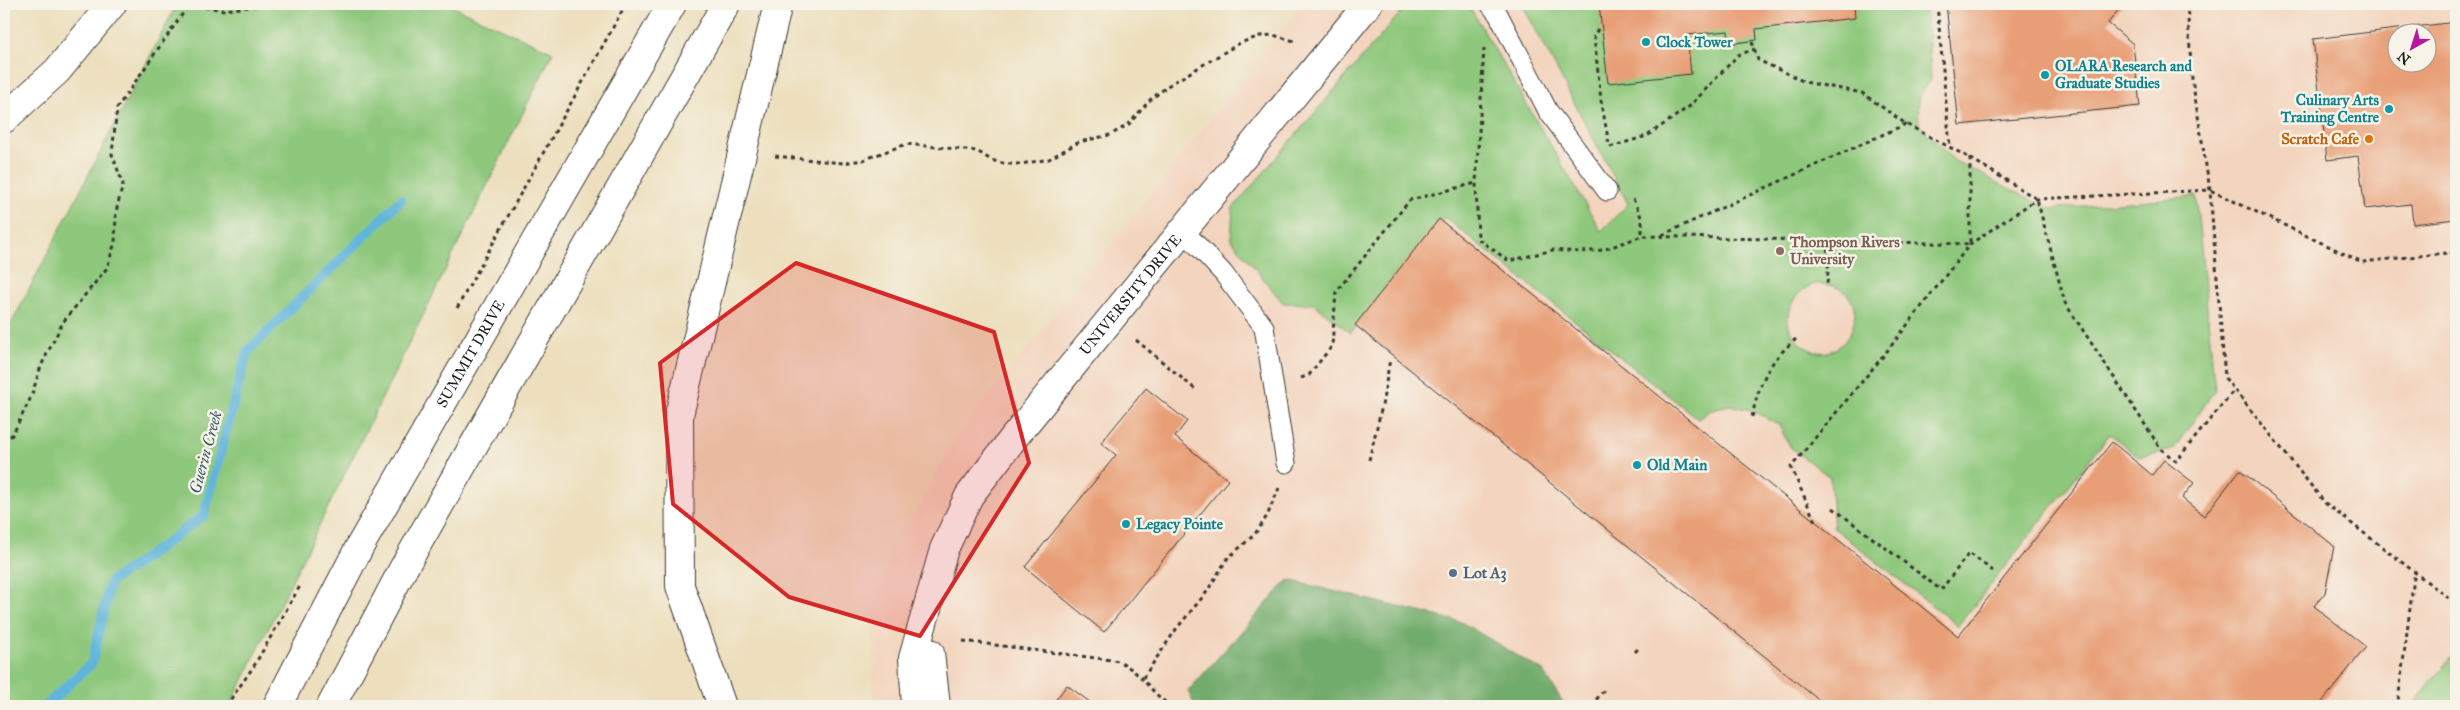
<svg xmlns="http://www.w3.org/2000/svg" width="2460" height="710" viewBox="0 0 2460 710" font-family="'IM FELL Great Primer',serif">
<style>
.built{fill:#f3d4be;fill-rule:evenodd}
.green{fill:#8ec87c;stroke:#55724c;fill-rule:evenodd}
.forest{fill:#72ac6c;stroke:#476444}
.lines{fill:none;stroke-linecap:round;stroke-linejoin:round}
.stream{stroke:#60b5dc;stroke-width:10}
.building{fill:#e89e76;fill-rule:evenodd}
.lane-casing{stroke:#3b3934;stroke-width:21}
.street-casing{stroke:#3b3934;stroke-width:30}
.secondary-casing{stroke:#3b3934;stroke-width:30}
.path{stroke:#3b3934;stroke-width:3;stroke-dasharray:4 4;stroke-linecap:butt}
.lane{stroke:#fff;stroke-width:19}
.street{stroke:#fff;stroke-width:28}
.secondary{stroke:#fff;stroke-width:28}
.marked{fill:#d62828;fill-opacity:0.2;stroke:#d62828;stroke-width:4;stroke-linejoin:round}
.culture-dot{fill:#0f9aa8;stroke:#f7f3e8;stroke-width:2}
.food-dot{fill:#e8710a;stroke:#f7f3e8;stroke-width:2}
.education-dot{fill:#8d6e63;stroke:#f7f3e8;stroke-width:2}
.service-dot{fill:#5c6f8a;stroke:#f7f3e8;stroke-width:2}
.labels{text-anchor:middle;stroke-width:5;stroke-linejoin:round;paint-order:stroke}
.culture-label{font-size:15px;font-weight:bold;fill:#0d838f;stroke:#f7f3e8;text-anchor:start}
.food-label{font-size:15px;font-weight:bold;fill:#c56008;stroke:#f7f3e8;text-anchor:end}
.education-label{font-size:15px;font-weight:bold;fill:#785e54;stroke:#f7f3e8;text-anchor:start}
.street-label{font-size:15px;fill:#1c1c1c;stroke:#f7f3e8}
.service-label{font-size:15px;font-weight:bold;fill:#4e5e75;stroke:#f7f3e8;text-anchor:start}
.water-label{font-size:16px;font-style:italic;fill:#375969;stroke:#f7f3e8}
</style>
<rect width="100%" height="100%" fill="#f7f3e8"/>
<filter id="ink" filterUnits="userSpaceOnUse"><feTurbulence type="fractalNoise" baseFrequency=".02" numOctaves="2"/><feDisplacementMap in="SourceGraphic" scale="10" xChannelSelector="R" yChannelSelector="G"/><feConvolveMatrix kernelMatrix="1 2 1 2 8 2 1 2 1" color-interpolation-filters="sRGB"/></filter>
<filter id="wash" filterUnits="userSpaceOnUse"><feTurbulence type="fractalNoise" baseFrequency=".0096" numOctaves="4" result="noise"/><feDisplacementMap in="SourceGraphic" scale="20" xChannelSelector="R" yChannelSelector="G"/><feGaussianBlur stdDeviation="1.12" result="paint"/><feColorMatrix in="noise" values="0 0 0 0 0 0 0 0 0 0 0 0 0 0 0 0 0 1.4 0 .05"/><feComposite in="paint" operator="in"/></filter>
<g filter="url(#wash)">
<rect width="100%" height="100%" fill="#eddfbd"/>
<path class="built" d="M1299,4H2456V706H873L875,593L954,440L1294,15ZM2398,32H2428V62H2398Z"/>
<g class="green">
<polygon points="177,4 447,4 553,52 230,706 4,706 4,334 9,328"/>
<path d="M1408,4H1468L1601,231L1628,204L1522,4H1926L1931,80L1918,98L1919,125L1955,161L2050,209L2196,196L2215,390L2173,450L2139,457L2110,434L1958,626L1834,528L1830,477L1791,448L1778,424L1753,411L1730,405L1712,409L1698,419L1444,217L1351,333L1314,304L1283,303L1231,239L1233,208ZM1814,284C1889,281 1846,385 1799,342C1777,322 1791,293 1814,284Z"/>
<polygon points="2456,651 2456,706 2411,706"/>
</g>
<polygon class="forest" points="1288,580 1461,622 1543,671 1564,704 1562,706 1195,706 1188,691"/>
<g class="lines">
<polyline class="stream" points="46,706 92,663 110,582 157,550 204,515 247,352 401,200"/>
</g>
<g id="blocks">
<g class="building">
<polygon points="1599,4 1854,4 1855,18 1756,29 1757,40 1729,44 1728,31 1687,35 1691,74 1608,83"/>
<polygon points="1946,4 2123,4 2108,23 2133,44 2140,106 1959,125"/>
<path d="M2456,22V219L2413,224L2411,204L2365,209L2358,156L2327,160L2313,39ZM2398,32H2428V62H2398Z"/>
<polygon points="1439,219 1958,636 2112,442 2152,475 2164,460 2194,483 2182,498 2204,516 2240,470 2334,546 2325,593 2314,606 2366,647 2319,706 1826,706 1355,325"/>
<polygon points="1146,388 1187,421 1175,437 1228,480 1104,632 1025,567 1116,455 1101,443"/>
<polygon points="1067,685 1095,706 1051,706"/>
</g>
</g>
</g>
<g filter="url(#ink)">
<use href="#blocks" fill-opacity="0" stroke="#3b3934" stroke-width="1"/>
<g class="lines">
<g class="lane-casing">
<g id="lane">
<polyline points="1490,4 1498,14 1548,111 1607,191"/>
<polyline points="1183,230 1223,273 1264,327 1286,463"/>
</g>
</g>
<g class="street-casing">
<g id="street">
<polyline points="4,119 57,71 112,4"/>
<polyline points="930,653 936,706"/>
<path id="s1" d="M916,706L913,658L944,549L969,496L1015,436L1368,4"/>
</g>
</g>
<g class="secondary-casing">
<g id="secondary">
<path id="s2" d="M277,706L360,546L672,4"/>
<polyline points="331,706 403,569 726,4"/>
<polyline points="722,706 680,586 679,415 778,4"/>
</g>
</g>
<g class="path">
<polyline points="181,4 225,10 270,4"/>
<polyline points="1937,4 1950,147"/>
<polyline points="2187,4 2192,79 2210,190 2225,378 2325,503 2456,604"/>
<polyline points="1598,29 1594,36 1601,100 1609,144"/>
<polyline points="1752,42 1758,60 1805,82 1862,93 1906,124 1970,158 2037,199 2065,303 2161,449 2176,461 2234,390"/>
<polyline points="1484,48 1476,183 1478,239 1509,261 1553,250 1580,252 1603,250 1642,236 1970,244 1970,158"/>
<polyline points="1610,147 1647,136 1670,120 1690,106 1738,55 1755,49"/>
<polyline points="775,156 843,163 863,160 906,144 977,151 991,160 1006,164 1021,164 1049,159 1079,142 1110,135 1128,125 1150,100 1169,85 1240,43 1260,36 1273,35 1294,41"/>
<polyline points="1633,199 1642,219 1642,236"/>
<polyline points="1662,235 1906,124"/>
<polyline points="1826,240 1829,259 1827,284"/>
<polyline points="457,308 626,4"/>
<polyline points="1136,340 1195,389"/>
<polyline points="1301,378 1309,375 1332,346 1336,292 1410,200 1476,183"/>
<path d="M1752,417C1759,383 1768,362 1796,339"/>
<polyline points="4,442 13,434 31,397 41,366 63,322 107,268 115,242 116,212 123,184 112,154 117,108 188,6"/>
<polyline points="1369,460 1382,406 1390,359"/>
<polyline points="1833,508 1941,590 1969,553 1993,571"/>
<polyline points="1815,521 1791,467 1884,355 1970,244 2037,199 2210,190 2362,262 2456,252"/>
<path d="M963,641L1119,661C1140,672 1151,692 1170,706"/>
<polyline points="1635,652 1639,648"/>
<polyline points="1143,678 1177,628 1206,593 1227,559 1255,534 1267,516 1279,488"/>
<polyline points="226,706 254,666 300,586"/>
<polyline points="1591,706 1605,689"/>
<polyline points="2394,706 2398,701 2415,570"/>
</g>
<use href="#lane" class="lane"/>
<use href="#street" class="street"/>
<use href="#secondary" class="secondary"/>
</g>
</g>
<path class="marked" d="M796,263L994,332L1029,463L920,636L789,597L673,504L660,363Z"/>
<g class="culture-dot">
<circle cx="1646" cy="42" r="5"/>
<circle cx="2045" cy="75" r="5"/>
<circle cx="2389" cy="109" r="5"/>
<circle cx="1637" cy="465" r="5"/>
<circle cx="1126" cy="524" r="5"/>
</g>
<circle class="food-dot" cx="2369" cy="139" r="5"/>
<circle class="education-dot" cx="1780" cy="251" r="5"/>
<circle class="service-dot" cx="1453" cy="573" r="5"/>
<g class="labels">
<g class="culture-label">
<text x="1656" y="47">Clock Tower</text>
<text x="2055" y="71">OLARA Research and<tspan x="2055" dy="17">Graduate Studies</tspan></text>
<text x="2379" y="105" text-anchor="end">Culinary Arts<tspan x="2379" dy="17">Training Centre</tspan></text>
<text x="1647" y="470">Old Main</text>
<text x="1136" y="529">Legacy Pointe</text>
</g>
<g class="food-label">
<text x="2359" y="144">Scratch Cafe</text>
</g>
<g class="education-label">
<text x="1790" y="247">Thompson Rivers<tspan x="1790" dy="17">University</tspan></text>
</g>
<g class="street-label">
<text dy="5" stroke="none"><textPath href="#s1" startOffset="478">UNIVERSITY DRIVE</textPath></text>
<text dy="5" stroke="none"><textPath href="#s2" startOffset="402">SUMMIT DRIVE</textPath></text>
</g>
<g class="service-label">
<text x="1463" y="578">Lot A3</text>
</g>
<g class="water-label">
<text transform="translate(205 452) rotate(-75)" y="6">Guerin Creek</text>
</g>
</g>
<rect width="2460" height="710" fill="none" stroke="#f7f3e8" stroke-width="20"/>
<g transform="translate(2412 48) rotate(219)"><circle r="24" fill="#f7f3e8" stroke="#9f9d96"/>
<path d="M0-4L9 19L0 12L-9 19Z" fill="#b5179e"/>
<text y="-8" font-size="14" font-weight="bold" text-anchor="middle" fill="#1c1c1c">N</text>
</g>
</svg>
